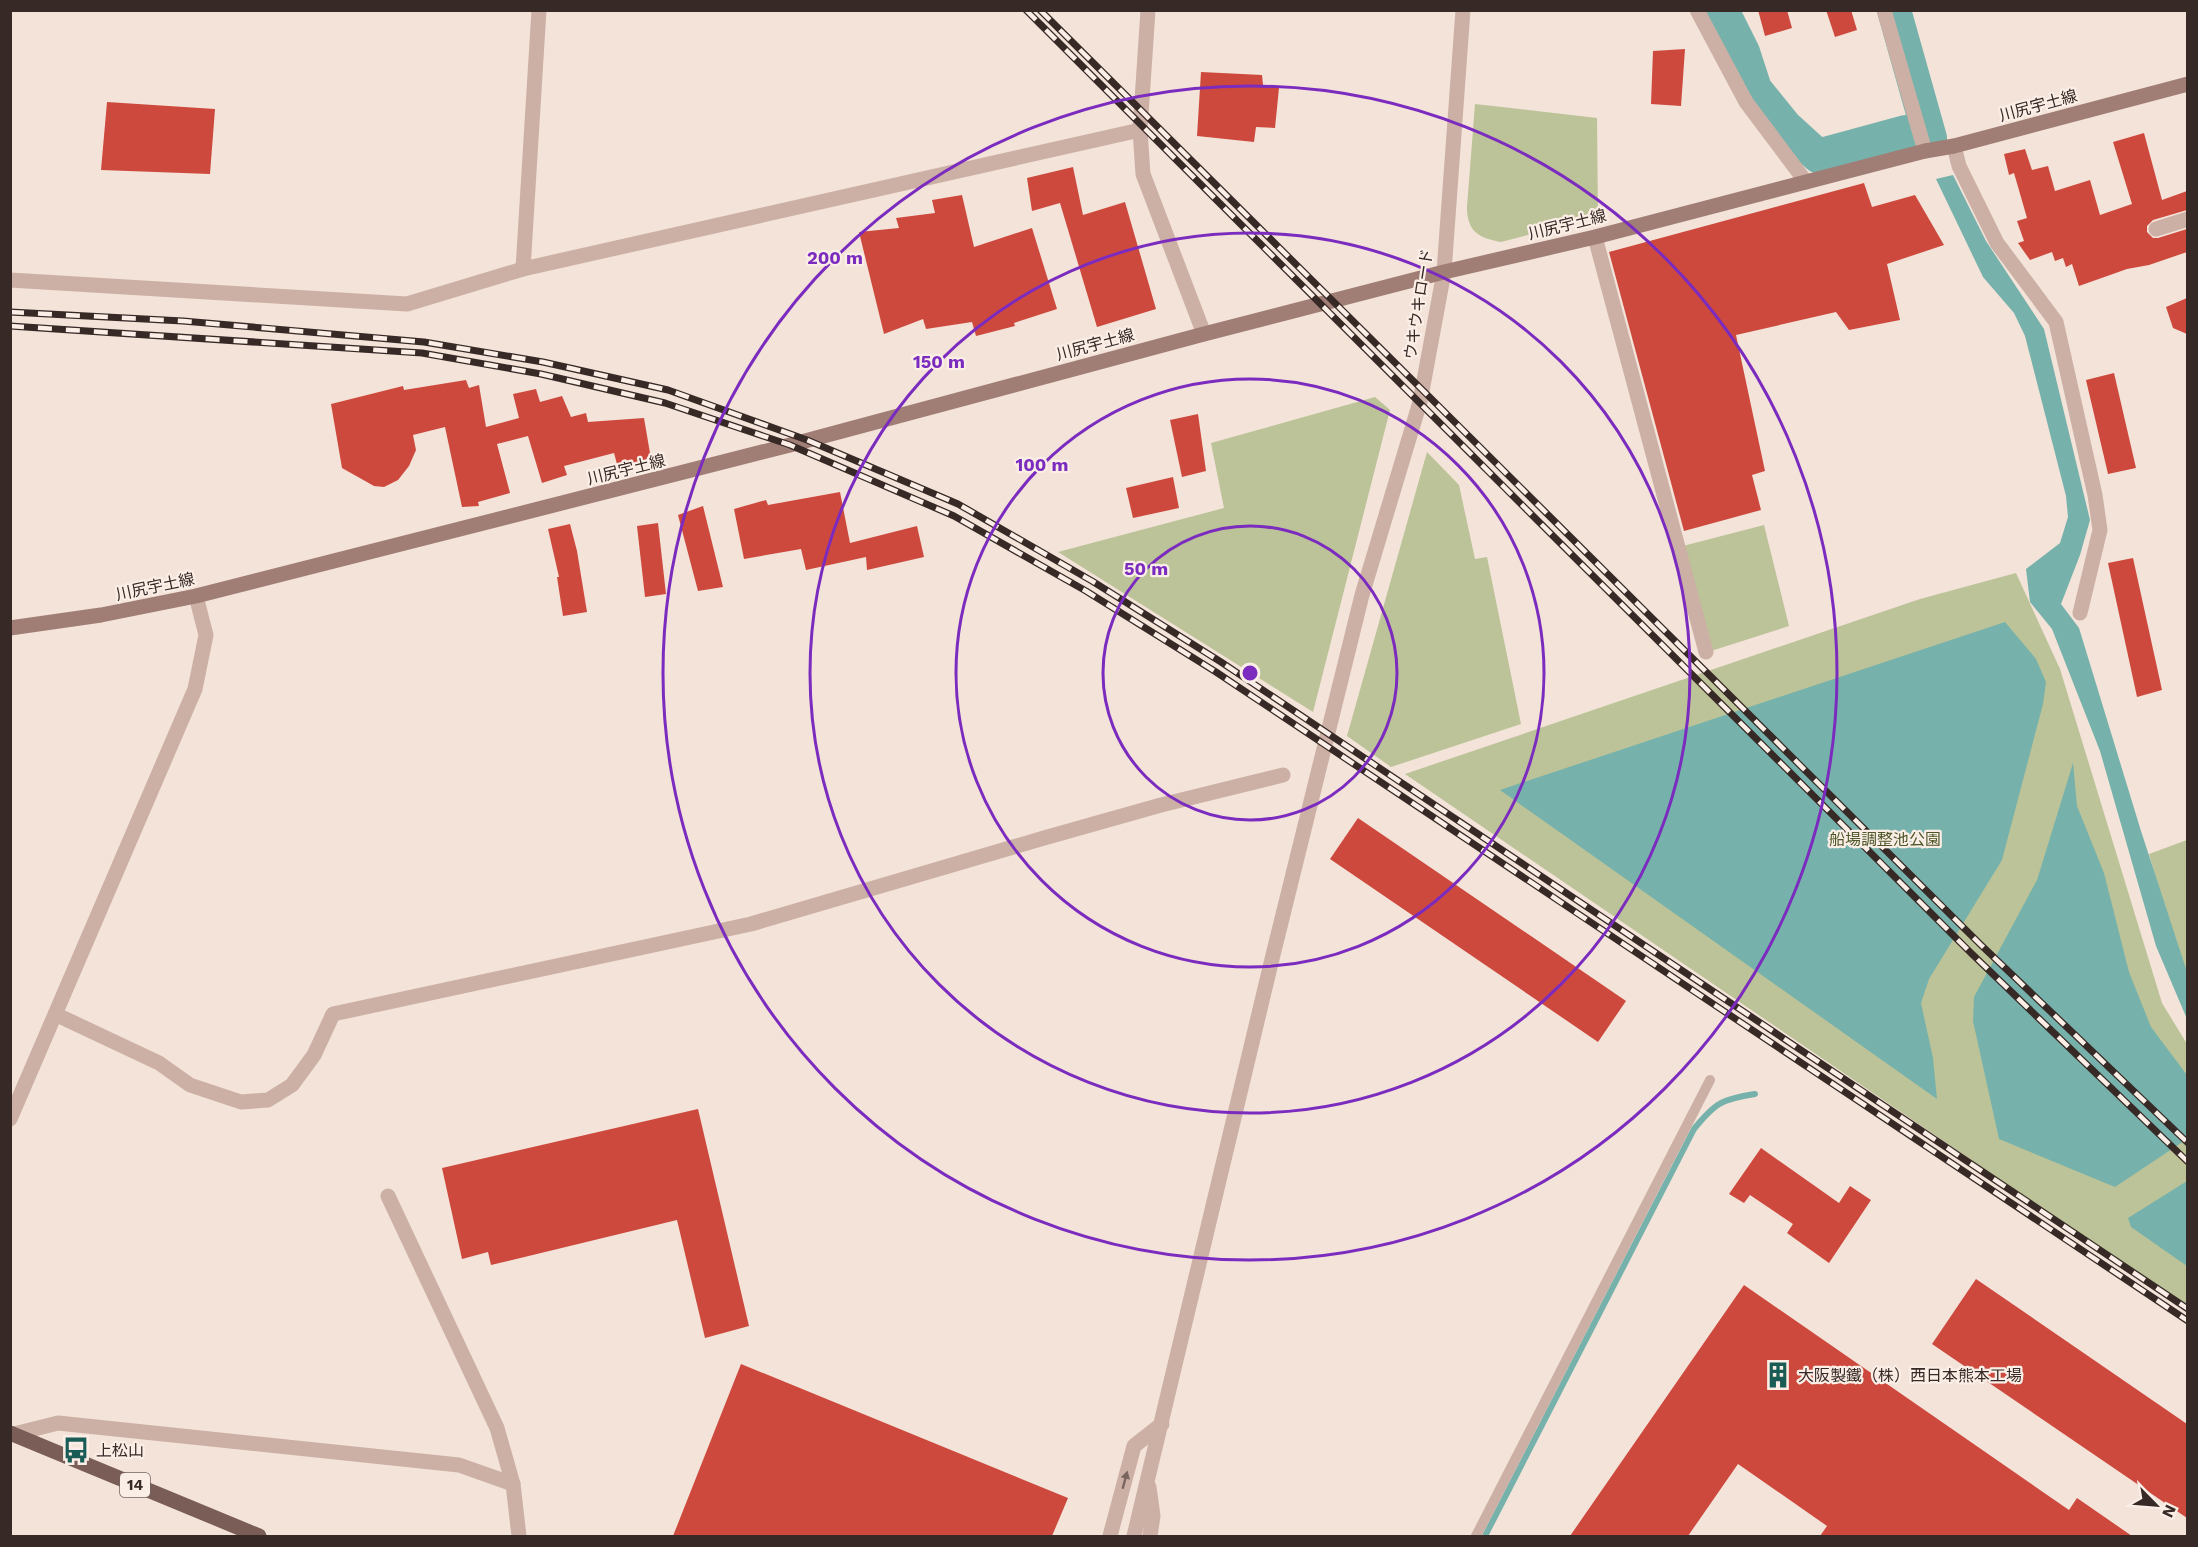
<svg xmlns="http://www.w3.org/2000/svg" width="2198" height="1547" viewBox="0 0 2198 1547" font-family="'Work Sans','Noto Sans JP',sans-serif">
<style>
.green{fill:#bcc398}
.water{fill:#76b2ab}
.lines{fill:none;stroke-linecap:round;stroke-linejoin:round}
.stream{stroke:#76b2ab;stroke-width:6}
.river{stroke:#76b2ab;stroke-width:34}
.building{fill:#ce493d}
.service{stroke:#ccb0a5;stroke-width:10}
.minor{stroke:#ccb0a5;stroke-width:15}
.tertiary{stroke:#ccb0a5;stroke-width:15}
.secondary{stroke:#a07e76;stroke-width:15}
.primary{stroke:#7a5d56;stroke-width:15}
.rail-casing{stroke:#372926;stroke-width:7}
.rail{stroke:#faeee6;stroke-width:4.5;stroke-dasharray:14;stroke-linecap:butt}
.oneway{fill:#7a665f}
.ring{fill:none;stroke:#7b2cbf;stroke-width:3}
.labels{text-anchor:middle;stroke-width:4.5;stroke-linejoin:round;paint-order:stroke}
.shield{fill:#faeee6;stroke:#726460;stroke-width:1.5}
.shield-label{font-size:15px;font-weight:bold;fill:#372926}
.street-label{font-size:16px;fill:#372926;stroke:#faeee6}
.park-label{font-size:16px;fill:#4d5729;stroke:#faeee6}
.poi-label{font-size:16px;fill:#372926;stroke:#faeee6;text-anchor:start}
.centre{fill:#7b2cbf;stroke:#faeee6;stroke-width:3}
.ring-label{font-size:18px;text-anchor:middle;font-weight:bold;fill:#7b2cbf;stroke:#faeee6;stroke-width:4.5;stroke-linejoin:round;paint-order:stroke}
</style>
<rect width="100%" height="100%" fill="#f3e3d9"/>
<g class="green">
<path d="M1475,104L1597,118L1598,217L1501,242C1478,238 1467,231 1467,207Z"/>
<polygon points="1375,397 1390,410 1313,712 1058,552 1224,508 1211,443"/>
<polygon points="1427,452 1459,485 1475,559 1487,557 1521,724 1391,767 1347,736"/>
<polygon points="1764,525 1789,626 1711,651 1683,546"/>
<polygon points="2016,573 2060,669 2162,1003 2187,1044 2187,1307 1405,774 1920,599"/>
<polygon points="2187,840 2187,979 2181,967 2149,854"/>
</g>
<g class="water">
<polygon points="1953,175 1986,241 2044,329 2090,520 2080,555 2061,604 2079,628 2141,831 2187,972 2187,1019 2156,946 2100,751 2052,629 2030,602 2026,569 2060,543 2068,517 2066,496 2025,336 2014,313 1983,277 1936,179"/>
<polygon points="2005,622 2036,659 2046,682 2043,704 2002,860 1929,979 1921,1003 1933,1058 1937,1099 1500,790"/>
<polygon points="2073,763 2077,806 2104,873 2129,972 2151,1027 2187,1075 2187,1139 2115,1187 1999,1139 1973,1021 1974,997 2037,880"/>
<polygon points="2187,1181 2187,1266 2131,1227 2128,1218"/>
</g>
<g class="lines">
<path class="stream" d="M1485,1536L1694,1129C1715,1103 1722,1099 1755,1094"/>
<g class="river">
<polyline points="1722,10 1743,52 1755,89 1785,126 1818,156 1906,132"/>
<polyline points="1894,10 1930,138"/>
</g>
</g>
<g class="building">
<polygon points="1758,10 1787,10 1792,28 1765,36"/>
<polygon points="1826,10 1851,10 1857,30 1835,37"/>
<polygon points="1685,49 1681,106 1651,104 1653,51"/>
<polygon points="1201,72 1262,75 1263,85 1279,88 1275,128 1256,127 1254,142 1197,136"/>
<polygon points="107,102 215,109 210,174 101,170"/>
<polygon points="2144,133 2162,200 2187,191 2187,210 2153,220 2147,226 2147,232 2153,238 2158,238 2187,229 2187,252 2149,265 2127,269 2079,286 2072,264 2066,267 2063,258 2055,261 2052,252 2030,260 2018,243 2024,241 2017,221 2027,218 2014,173 2009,175 2004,154 2025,149 2032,170 2048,166 2055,191 2090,180 2100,215 2132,204 2113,142"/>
<polygon points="1073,167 1083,215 1125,202 1156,309 1097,327 1060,203 1032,211 1027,178"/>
<polygon points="1864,183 1872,207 1915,195 1944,245 1887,264 1900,320 1849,330 1836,312 1736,335 1765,471 1752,475 1761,510 1684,531 1609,252"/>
<polygon points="962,195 974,247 1032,228 1057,309 1014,323 1015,326 976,336 972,322 926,329 923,319 884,334 859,232 899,228 896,218 935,213 932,200"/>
<polygon points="2187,298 2187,334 2173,328 2166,307"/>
<polygon points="2114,373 2136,468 2108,474 2086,380"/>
<polygon points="466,380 469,388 479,385 486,427 519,418 513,394 536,389 540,402 562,396 571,417 586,413 588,422 644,418 651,459 618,468 614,453 564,466 567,475 542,483 528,436 497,444 510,493 478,502 479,506 462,507 445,427 413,435 416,450 409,466 398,480 384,487 374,486 342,468 331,404 403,386 404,390"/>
<polygon points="1198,414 1206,471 1182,477 1170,420"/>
<polygon points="1173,477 1179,508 1133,518 1126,488"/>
<polygon points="840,492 850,543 917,526 924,557 867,570 866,557 806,570 801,549 744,559 734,509 766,500 768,505"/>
<polygon points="703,506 723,587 698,591 678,515"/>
<polygon points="658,523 666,594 645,597 637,526"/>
<polygon points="570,524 577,551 587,612 563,616 557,577 559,577 548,529"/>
<polygon points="2133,558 2162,690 2137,697 2108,563"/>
<polygon points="1358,818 1626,1001 1598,1042 1330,859"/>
<polygon points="698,1109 749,1326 705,1338 677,1220 491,1265 488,1252 462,1259 442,1168"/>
<polygon points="1761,1148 1839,1203 1850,1186 1871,1200 1829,1263 1787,1233 1793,1224 1750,1195 1744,1203 1729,1194"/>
<polygon points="1976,1279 2187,1424 2187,1518 1932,1344"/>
<polygon points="1744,1285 2069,1510 2077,1498 2132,1536 1820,1536 1827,1526 1738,1464 1688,1536 1570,1536"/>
<polygon points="741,1364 1068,1498 1052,1536 673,1536"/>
</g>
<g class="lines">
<polyline class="service" points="1476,1536 1710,1080"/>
<g class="minor">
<polyline points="1148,10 1140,130 1143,174 1204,334"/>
<polyline points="1697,10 1746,102 1806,182"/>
<polyline points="1884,10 1925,151"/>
<polyline points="1954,146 1959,166 1997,243 2056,322 2095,495 2100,530 2080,613"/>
<polyline points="2156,229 2188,219"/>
<polyline points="1595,237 1706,652"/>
<polyline points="523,269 539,10"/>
<polyline points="10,280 407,304 523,269 1140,130"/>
<polyline points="57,1015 159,1063 190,1085 241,1102 268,1100 292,1085 314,1055 333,1014 751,924 1044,838 1161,805 1283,775"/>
<polyline points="10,1119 195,689 206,635 196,596"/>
<polyline points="388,1196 497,1428 513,1484 519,1536"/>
<polyline points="14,1434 58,1423 459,1465 513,1484"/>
</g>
<g class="tertiary">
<polyline points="1149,1487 1153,1516 1150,1536"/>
<polyline points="1110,1536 1134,1446 1162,1424"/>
<polyline points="1134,1536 1272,959 1362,595 1420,402 1444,272 1463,10"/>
</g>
<polyline class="secondary" points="10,628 101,615 196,596 790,445 1204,334 1444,272 1595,237 1925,151 1954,146 2188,84"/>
<polyline class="primary" points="10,1433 259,1536"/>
<g class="rail-casing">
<g id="rail">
<polyline points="1026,10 1972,954 2188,1162"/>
<polyline points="1040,10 1981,945 2188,1143"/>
<polyline points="10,312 183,321 424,342 543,362 668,390 807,440 958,504 1092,581 1221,662 2188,1309"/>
<polyline points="10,326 422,353 541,374 665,403 790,445 954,516 1086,591 1216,672 2188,1321"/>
</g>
</g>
<use href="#rail" class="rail"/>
</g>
<defs><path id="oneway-solid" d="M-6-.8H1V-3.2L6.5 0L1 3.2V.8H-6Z" transform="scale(1.5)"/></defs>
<use class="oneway" href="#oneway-solid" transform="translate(1125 1480) rotate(-75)"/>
<g class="ring">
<circle cx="1250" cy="673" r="147"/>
<circle cx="1250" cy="673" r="294"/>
<circle cx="1250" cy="673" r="440"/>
<circle cx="1250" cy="673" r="587"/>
</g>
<defs>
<g id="building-bare" transform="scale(2.07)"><path d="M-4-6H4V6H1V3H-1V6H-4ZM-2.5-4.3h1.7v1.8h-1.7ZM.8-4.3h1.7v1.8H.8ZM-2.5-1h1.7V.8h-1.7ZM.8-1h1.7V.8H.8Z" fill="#195b55" stroke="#faeee6" stroke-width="2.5" paint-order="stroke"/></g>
<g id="bus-bare" transform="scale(2.07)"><path d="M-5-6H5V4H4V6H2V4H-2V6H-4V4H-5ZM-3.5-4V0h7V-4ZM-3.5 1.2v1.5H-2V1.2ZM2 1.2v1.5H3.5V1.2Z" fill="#195b55" stroke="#faeee6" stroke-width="2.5" paint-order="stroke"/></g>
</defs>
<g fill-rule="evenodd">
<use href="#building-bare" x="1778" y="1375"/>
<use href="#bus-bare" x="76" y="1450"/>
</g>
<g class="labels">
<rect class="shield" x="120" y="1473" width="30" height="24" rx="4.5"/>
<g class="shield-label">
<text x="135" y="1490">14</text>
</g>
<g class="street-label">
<text transform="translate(2038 105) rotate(-15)" y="6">川尻宇土線</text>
<text transform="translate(1567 224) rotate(-14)" y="6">川尻宇土線</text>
<text transform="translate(1418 304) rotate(-81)" y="6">ウキウキロード</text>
<text transform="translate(1095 344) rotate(-15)" y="6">川尻宇土線</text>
<text transform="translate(626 469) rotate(-14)" y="6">川尻宇土線</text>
<text transform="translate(155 586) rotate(-12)" y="6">川尻宇土線</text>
</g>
<g class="park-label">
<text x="1885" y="845">船場調整池公園</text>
</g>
<g class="poi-label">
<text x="1798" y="1381">大阪製鐵（株）西日本熊本工場</text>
<text x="96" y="1456">上松山</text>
</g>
</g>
<circle cx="1250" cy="673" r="9" class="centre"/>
<g class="ring-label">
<text x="835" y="264">200 m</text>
<text x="939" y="368">150 m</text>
<text x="1042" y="471">100 m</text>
<text x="1146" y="575">50 m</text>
</g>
<rect width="2198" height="1547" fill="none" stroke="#372926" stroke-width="24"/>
<g transform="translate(2156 1505) rotate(115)" stroke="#faeee6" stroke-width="4.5" paint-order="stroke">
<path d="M0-4.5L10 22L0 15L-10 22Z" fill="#372926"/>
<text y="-9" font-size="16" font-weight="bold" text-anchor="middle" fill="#372926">N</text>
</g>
</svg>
